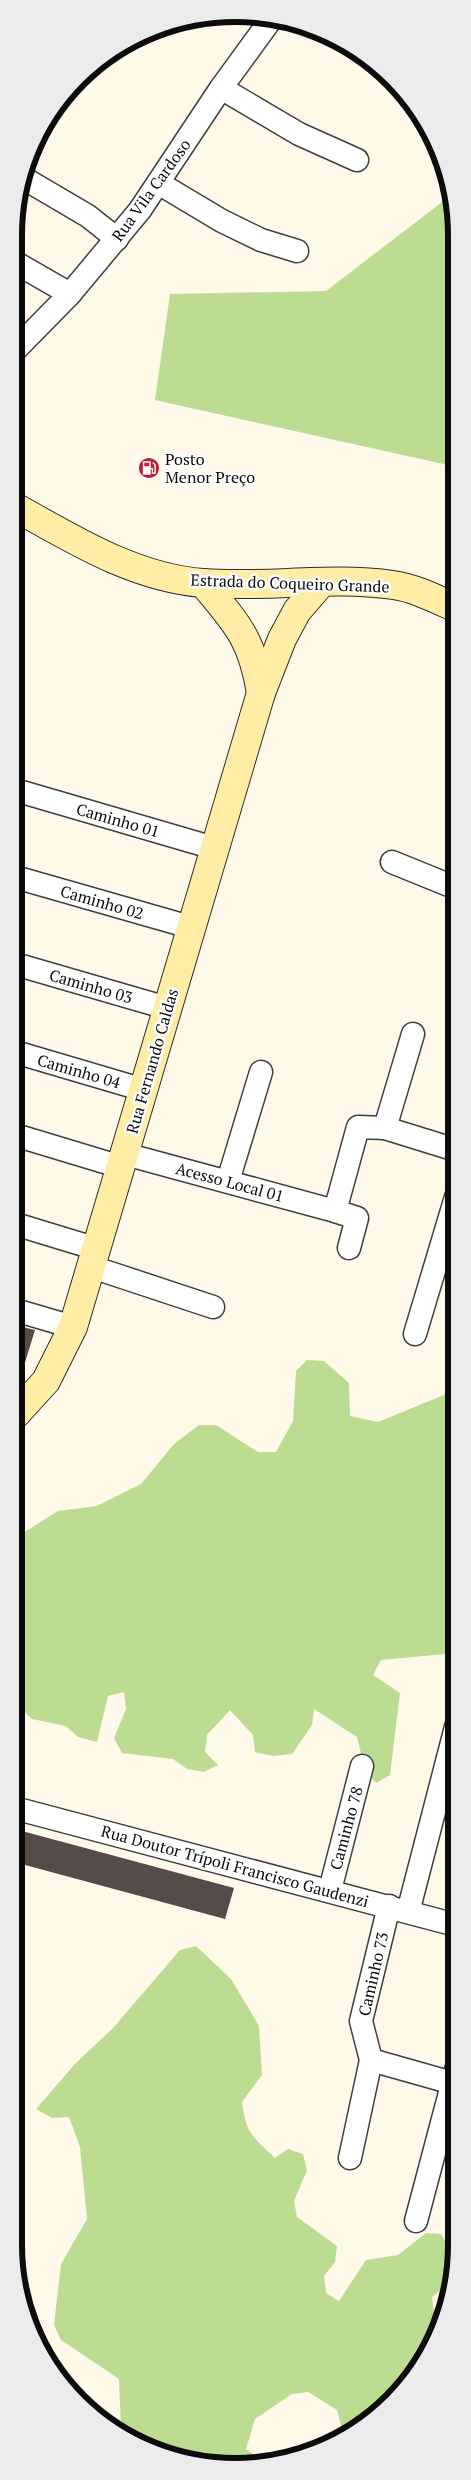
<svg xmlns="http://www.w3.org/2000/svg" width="471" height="2480" viewBox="0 0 471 2480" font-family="'PT Serif',serif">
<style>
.forest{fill:#bbdc91}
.building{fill:#554b48}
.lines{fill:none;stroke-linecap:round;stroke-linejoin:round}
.street-casing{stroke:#3f3f3f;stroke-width:25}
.secondary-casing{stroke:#2e2e2e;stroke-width:30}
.street{stroke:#fff;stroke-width:22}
.secondary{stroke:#ffeca5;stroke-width:28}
.labels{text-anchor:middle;stroke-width:5;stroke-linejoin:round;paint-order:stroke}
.street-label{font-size:16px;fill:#0c0c0c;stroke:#fff}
.poi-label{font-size:16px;fill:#0c0c0c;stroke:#fff;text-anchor:start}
.rim{fill:none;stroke:#0c0c0c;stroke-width:6}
</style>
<rect width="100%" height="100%" fill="#fff9ea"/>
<g class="forest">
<polygon points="450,196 457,221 457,467 155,400 170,294 326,291"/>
<polygon points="307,1360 324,1361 349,1383 350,1416 378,1422 456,1390 456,1653 381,1660 373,1675 400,1693 390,1775 376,1783 365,1770 357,1737 314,1709 312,1725 292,1754 273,1756 255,1752 253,1735 230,1710 207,1735 205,1752 218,1765 204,1772 187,1769 173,1759 122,1753 114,1738 126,1709 124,1692 108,1696 97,1742 78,1737 66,1726 32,1719 14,1701 14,1567 19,1566 14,1559 15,1538 58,1511 97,1506 141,1484 174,1444 199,1425 216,1425 258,1452 276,1452 293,1421 296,1371"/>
<path d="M196,1946L231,1979L259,2026L262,2075L242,2102C246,2134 253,2137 275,2158L288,2149L303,2154L307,2170L294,2201L297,2217L337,2246L335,2262L324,2276L326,2293L339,2301L366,2260L398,2255L426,2233L441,2234L455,2256L453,2280L432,2297L434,2313H442L428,2355L381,2411L343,2433L337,2410L308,2392L292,2394L255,2419L246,2449L262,2460L221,2466L150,2449L121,2429L119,2379L61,2340L54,2325L61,2264L87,2219L80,2147L69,2117L52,2118L36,2109L75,2064L113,2028L180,1950Z"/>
</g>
<g class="building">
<polygon points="15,1325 35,1330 18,1385 15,1384"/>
<polygon points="22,1831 234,1888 225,1919 14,1862"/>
</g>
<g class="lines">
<g class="street-casing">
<g id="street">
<polyline points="221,88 299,134 357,160"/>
<polyline points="25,179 88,216 117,239"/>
<polyline points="160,184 222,221 261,240 297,251"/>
<polyline points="16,263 70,294"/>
<polyline points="15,350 70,294 140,210 221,88 272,18"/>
<polyline points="22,792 214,848"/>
<polyline points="392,862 456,888"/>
<polyline points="15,877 190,927"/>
<polyline points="15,964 167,1008"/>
<polyline points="15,1052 144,1090"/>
<polyline points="385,1128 413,1034"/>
<polyline points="15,1135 121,1167"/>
<polyline points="125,1154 335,1211"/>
<polyline points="228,1181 261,1072"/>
<polyline points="15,1224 97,1249"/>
<polyline points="349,1248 357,1218 335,1211 358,1127 385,1128 456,1150"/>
<polyline points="92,1267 213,1307"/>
<polyline points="15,1310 73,1327"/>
<polyline points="415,1334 456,1197"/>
<polyline points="14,1808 456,1925"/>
<polyline points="330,1890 362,1766"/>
<polyline points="408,1912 456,1727"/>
<polyline points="371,2060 456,2084"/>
<polyline points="350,2158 371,2060 361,2021 389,1906"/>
<polyline points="416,2221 456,2070"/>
</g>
</g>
<g class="secondary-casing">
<g id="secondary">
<path d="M15,507C74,540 135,578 203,583C266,588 330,576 393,585C415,588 436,599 456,608"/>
<path d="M203,583C237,624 252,638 261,693"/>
<polyline points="15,1415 46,1381 73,1327 261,693 282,639 297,611 322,582"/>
</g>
</g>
<use href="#street" class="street"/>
<use href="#secondary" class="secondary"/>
</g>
<defs>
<g id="fuel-disc" transform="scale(1.125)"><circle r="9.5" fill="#c11e37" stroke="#fff"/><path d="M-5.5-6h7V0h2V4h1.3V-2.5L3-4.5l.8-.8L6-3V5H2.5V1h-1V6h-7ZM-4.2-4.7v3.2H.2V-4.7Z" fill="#fff"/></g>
</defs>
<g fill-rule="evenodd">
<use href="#fuel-disc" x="149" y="468"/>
</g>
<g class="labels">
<g class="street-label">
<text transform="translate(151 190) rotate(-54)" y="6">Rua Vila Cardoso</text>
<text transform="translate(290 583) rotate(2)" y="6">Estrada do Coqueiro Grande</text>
<text transform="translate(118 820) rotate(16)" y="6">Caminho 01</text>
<text transform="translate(102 902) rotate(16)" y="6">Caminho 02</text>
<text transform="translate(91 986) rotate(16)" y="6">Caminho 03</text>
<text transform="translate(152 1061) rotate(-74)" y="6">Rua Fernando Caldas</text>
<text transform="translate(79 1071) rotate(16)" y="6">Caminho 04</text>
<text transform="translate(230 1182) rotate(15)" y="6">Acesso Local 01</text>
<text transform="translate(346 1828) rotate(-75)" y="6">Caminho 78</text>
<text transform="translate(235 1866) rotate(15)" y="6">Rua Doutor Trípoli Francisco Gaudenzi</text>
<text transform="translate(373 1974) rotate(-77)" y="6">Caminho 73</text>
</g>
<g class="poi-label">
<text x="165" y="465">Posto<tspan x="165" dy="18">Menor Preço</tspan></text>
</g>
</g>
<path d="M0 0H471V2480H0ZM235 22H235A213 213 0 0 1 448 235V2245A213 213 0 0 1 235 2458H235A213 213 0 0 1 22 2245V235A213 213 0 0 1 235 22Z" fill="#ececec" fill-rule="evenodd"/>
<path class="rim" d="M235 22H235A213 213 0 0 1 448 235V2245A213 213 0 0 1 235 2458H235A213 213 0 0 1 22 2245V235A213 213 0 0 1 235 22Z"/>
</svg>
